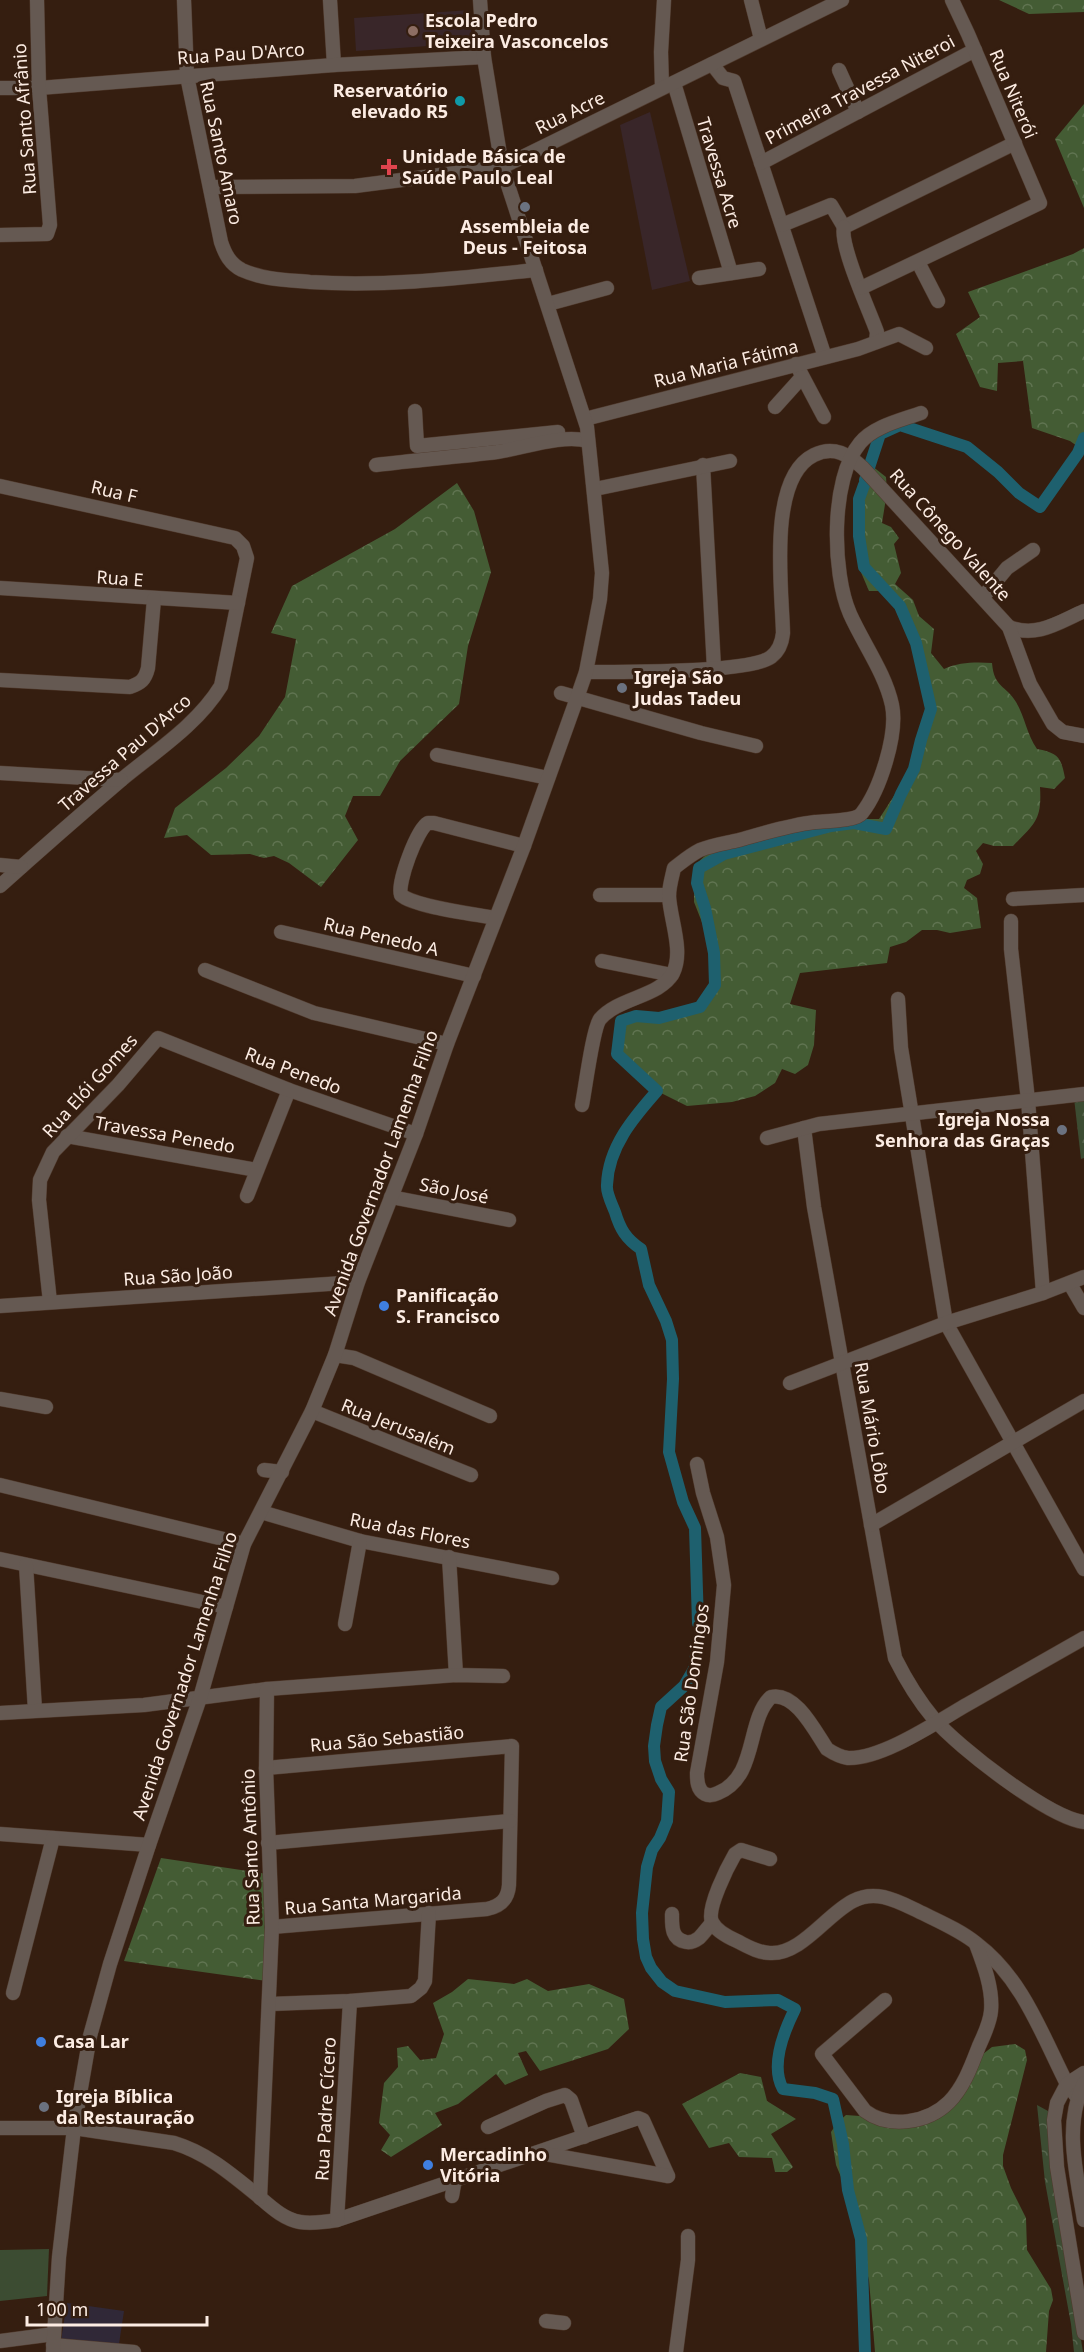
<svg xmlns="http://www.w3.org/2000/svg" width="1084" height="2352" viewBox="0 0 1084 2352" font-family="'Noto Sans',sans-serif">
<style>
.commercial{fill:#302837}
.education{fill:#392629}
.grass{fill:#3c4c32}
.forest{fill:url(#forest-crowns)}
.park{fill:url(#park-crowns)}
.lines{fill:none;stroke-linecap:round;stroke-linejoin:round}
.canal{stroke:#1e606e;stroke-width:12}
.minor-casing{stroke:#513b2e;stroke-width:15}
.minor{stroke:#655952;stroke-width:14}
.education-dot{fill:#8d6e63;stroke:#351e10;stroke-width:2}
.culture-dot{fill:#0f9aa8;stroke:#351e10;stroke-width:2}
.health-dot{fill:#e0444e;stroke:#351e10;stroke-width:2}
.worship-dot{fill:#6b7280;stroke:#351e10;stroke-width:2}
.shop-dot{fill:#3f7fe0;stroke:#351e10;stroke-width:2}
.labels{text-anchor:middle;stroke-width:6;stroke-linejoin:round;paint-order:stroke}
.poi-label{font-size:18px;font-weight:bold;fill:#fcece3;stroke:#351e10;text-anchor:start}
.street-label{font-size:18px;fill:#fcece3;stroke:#351e10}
</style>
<defs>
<pattern id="forest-crowns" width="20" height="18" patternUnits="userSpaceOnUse" patternTransform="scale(1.5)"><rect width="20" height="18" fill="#445c34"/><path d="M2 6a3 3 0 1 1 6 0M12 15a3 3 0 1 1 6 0" fill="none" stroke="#607451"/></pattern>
<pattern id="park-crowns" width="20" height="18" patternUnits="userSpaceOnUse" patternTransform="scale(1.5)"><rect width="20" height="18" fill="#3c4c32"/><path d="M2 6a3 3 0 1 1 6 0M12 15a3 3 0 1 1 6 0" fill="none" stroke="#596650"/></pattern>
</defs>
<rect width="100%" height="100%" fill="#351e10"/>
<polygon class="commercial" points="67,2303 124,2311 119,2344 61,2340"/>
<g class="education">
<polygon points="470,10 472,43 356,51 354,18"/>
<polygon points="650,112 690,281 652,290 620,125"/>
</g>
<polygon class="grass" points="49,2249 47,2296 0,2301 0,2250"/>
<g class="forest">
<polygon points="999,0 1084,0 1084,12 1029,14"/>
<polygon points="1084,104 1084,208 1055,139"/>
<polygon points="1084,248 1084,451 1070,441 1032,428 1023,361 998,363 997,391 980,387 956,334 980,317 968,292 1073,254"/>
<path d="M872,466L886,477L887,492L882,523L891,527L899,538L894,544L901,573L895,584L913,600L919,616L934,629L931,653L944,669C959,662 976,662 992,663C994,688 1006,685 1016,702C1025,717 1027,735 1037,749C1059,753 1061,758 1065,778L1054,789L1040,787C1042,820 1035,823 1013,846H994L983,843L976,851L983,864L980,874L967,880L964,888L977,898L981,928L950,933L937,930H922L906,942L890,947L887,963L800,973L790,1004L816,1010L814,1045L808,1065L795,1074L782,1069L775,1083L755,1096L732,1102L687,1106L651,1088L617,1054L616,1031L625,1013L676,1012L707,997L712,990L714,953L694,902V866L708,853L845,819H879L910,771L921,740L927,711V681L895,608L880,591H869L860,570L859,487Z"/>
<polygon points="457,483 474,511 491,572 468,646 459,704 400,761 380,796 353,796 345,816 358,840 321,887 289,863 274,856 264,858 250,854 211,855 187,835 164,838 175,808 226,768 259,736 285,697 296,639 271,633 292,586 395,529"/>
<polygon points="161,1858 267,1874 267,1981 124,1961"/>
<polygon points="468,1979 514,1984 527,1979 548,1991 589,1984 624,1999 629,2029 608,2049 540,2071 526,2051 518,2053 528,2075 505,2085 496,2074 458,2104 435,2113 442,2125 391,2157 381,2150 390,2135 379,2123 384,2083 398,2067 397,2048 408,2046 420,2060 436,2058 444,2034 433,2003 452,1992"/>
<polygon points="1015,2044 1025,2050 1027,2060 1003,2155 1003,2166 1011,2188 1026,2218 1027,2250 1051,2289 1053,2300 1049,2311 1046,2352 875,2352 869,2280 858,2237 857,2215 836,2165 831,2132 837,2123 846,2115 901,2119 946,2108 983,2054 992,2047"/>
<polygon points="740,2073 761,2077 767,2101 796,2119 771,2134 793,2167 787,2172 775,2172 772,2158 739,2157 729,2143 709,2148 682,2104"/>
</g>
<g class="park">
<polygon points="1084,1097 1084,1158 1081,1159 1074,1098"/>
<polygon points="1037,2105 1048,2111 1056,2186 1083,2352 1074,2352 1071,2324 1045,2182"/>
</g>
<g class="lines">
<g class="canal">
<polyline points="865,480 880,434 900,425 967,447 998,472 1019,493 1040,507 1078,453 1084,438"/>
<path d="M698,1623L695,1528L683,1502L669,1452L673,1379L672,1340L666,1321L649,1285L641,1249C626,1239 620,1229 615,1212C612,1204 606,1193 607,1185C608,1147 634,1117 657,1091L617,1054L621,1021L636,1016L659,1018L700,1007L715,985L714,953L705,908L697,883L699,868L724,854L831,826L854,823L886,829L901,794L914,769L921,740L931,709L916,643L900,606L864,567L859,536V499L864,485"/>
<path d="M698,1639L694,1669L684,1686L661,1707L657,1725L654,1746L655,1761L661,1779L669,1792L667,1821L660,1838L652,1850L647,1867L642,1913L643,1939L646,1957L651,1968L662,1982L675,1991L725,2002L778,2000L795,2009C784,2031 770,2066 783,2089L815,2093L833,2099L843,2144L848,2190L861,2239L865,2352"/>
</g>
<g class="minor-casing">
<g id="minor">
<path d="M184,0L187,76L221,242C225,254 230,264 242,270C264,280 288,280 310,282C386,287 460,278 536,270"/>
<polyline points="330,0 334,65"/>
<polyline points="751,0 761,39"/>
<polyline points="712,64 723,78 734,81 825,357"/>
<polyline points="839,70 858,112"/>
<polyline points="674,83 731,273"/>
<polyline points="0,88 39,88 334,65 484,57"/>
<polyline points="662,88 661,52 664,0"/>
<polyline points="761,163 975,50"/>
<polyline points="211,187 355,186 502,167 842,0"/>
<polyline points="782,225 831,205 844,227"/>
<polyline points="844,227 1015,143"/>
<path d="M844,227C839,245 870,312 877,332L876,342"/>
<polyline points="0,235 47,234 50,225 39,88 37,0"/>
<polyline points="918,262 938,301"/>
<polyline points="699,278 759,269"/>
<polyline points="861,288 1040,203 968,34 952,0"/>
<polyline points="548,304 607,288"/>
<polyline points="796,364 824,417"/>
<polyline points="775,407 802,377"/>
<polyline points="415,411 417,446 558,432"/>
<polyline points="585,419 858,349 899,334 926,348"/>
<path d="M376,465C416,460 457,457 497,452C524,448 562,434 588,441"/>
<polyline points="703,465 714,668"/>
<path d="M0,486L235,538L243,546L247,558L221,686C197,725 156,751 121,780C80,815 40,850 0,886"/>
<polyline points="595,489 730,461"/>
<polyline points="0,588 238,603"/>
<polyline points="983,597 1007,568 1033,550"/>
<path d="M1009,627C1037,638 1059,622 1084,611"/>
<path d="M586,672C619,672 750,673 771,657C779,651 782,643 783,633C782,588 767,478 814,455C834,445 849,455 863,468L1009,627L1030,684L1053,724L1063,732L1084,736"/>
<path d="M0,680L130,687C141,683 145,680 148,668L154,599"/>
<polyline points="561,693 701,733 756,746"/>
<polyline points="437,755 548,778"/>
<polyline points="0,773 121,780"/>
<polyline points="0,865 21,867"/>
<polyline points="600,895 669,895"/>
<polyline points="1013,899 1084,895"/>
<path d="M495,918C474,914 415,907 401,895C397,883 417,829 428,823H434L524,846"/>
<polyline points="1011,921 1011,949 1028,1100 1043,1293"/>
<polyline points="281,932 474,976"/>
<polyline points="602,961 672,975"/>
<polyline points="205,970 314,1013 447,1044"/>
<polyline points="898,999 901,1048 946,1323 1084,1569"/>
<path d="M582,1105C585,1090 593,1028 600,1019C619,997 660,997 673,973C684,951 670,919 669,896C669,887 672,877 674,868C682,862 690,855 700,850C712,845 727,843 739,840C764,833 789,825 815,822C825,821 857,821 862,813C880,790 898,734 892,705C885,673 864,645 850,614C832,573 830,479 860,443C874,426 902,420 921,413"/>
<path d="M804,1128L814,1207L895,1658C906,1680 918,1700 934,1719C958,1747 1049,1818 1084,1822"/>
<polyline points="67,1136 257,1170"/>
<polyline points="767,1138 819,1124 1084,1094"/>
<polyline points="247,1196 289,1090"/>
<polyline points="391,1197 509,1220"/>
<polyline points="1070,1284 1084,1308"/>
<polyline points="50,1302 39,1200 40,1180 53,1152 118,1085 158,1038 289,1090 416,1134"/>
<polyline points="0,1306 358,1282"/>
<polyline points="335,1355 354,1358 490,1416"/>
<polyline points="790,1383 946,1323 1043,1293 1084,1277"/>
<polyline points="0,1399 46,1407"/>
<polyline points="312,1411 471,1475"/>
<path d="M697,1464L703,1493L717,1537L724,1585L717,1662L697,1773C697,1780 697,1790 705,1794C709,1796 714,1795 718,1793C758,1777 746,1720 771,1697C795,1691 815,1731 827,1749C833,1753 841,1757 848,1758C883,1759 938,1721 968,1704C1007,1682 1045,1660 1084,1638"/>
<polyline points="264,1470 282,1472"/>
<polyline points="0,1485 244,1544"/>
<polyline points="261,1512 360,1541 552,1578"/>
<polyline points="871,1525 1084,1401"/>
<polyline points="449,1557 456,1675"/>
<polyline points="0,1559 226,1607"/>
<polyline points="26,1565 35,1710"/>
<polyline points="345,1624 360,1541"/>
<polyline points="0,1713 144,1705 267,1689 456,1675 503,1676"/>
<path d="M266,1768L512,1746L509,1885C508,1899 501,1906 487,1909L272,1927"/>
<polyline points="0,1834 149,1845"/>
<polyline points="268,1843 510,1821"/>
<path d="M770,1859L741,1850L735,1854C728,1866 706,1909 712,1922C716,1931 728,1937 737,1941C747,1946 758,1953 770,1953C801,1955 827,1914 853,1901C876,1889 897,1901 918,1911C938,1921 960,1930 977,1944C1023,1979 1042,2035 1067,2084L1077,2097"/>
<path d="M672,1914C672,1926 671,1939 686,1942C691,1943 695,1941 699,1938C704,1933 708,1927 712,1923"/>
<polyline points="13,1993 53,1838"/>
<path d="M885,2000L822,2054L865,2111C889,2129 928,2123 949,2102C964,2087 972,2064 979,2046C984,2035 990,2023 991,2011C993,1989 984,1965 976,1944"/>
<polyline points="270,2004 350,2001 411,1996 421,1988 425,1981 429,1913"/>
<polyline points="1084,2073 1067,2084 1057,2103 1054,2120 1057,2167 1084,2333"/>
<path d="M1084,2083C1063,2126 1077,2175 1084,2220"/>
<polyline points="488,2127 546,2101 565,2095 571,2100 584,2137"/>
<path d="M0,2128H74L174,2143C207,2153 231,2174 257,2195C270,2206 283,2219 300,2222C312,2224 325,2222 337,2220L638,2118L643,2120L668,2176"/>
<polyline points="540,2153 668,2176"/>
<polyline points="452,2196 455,2179"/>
<polyline points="260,2198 272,1927 266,1768 267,1689"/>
<polyline points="337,2220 350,2001"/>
<polyline points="546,2321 564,2323"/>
<polyline points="0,2341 54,2334"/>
<polyline points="53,2345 134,2352"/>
<polyline points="53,2352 59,2257 74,2128 90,2036 110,1964 149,1845 200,1698 244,1544 312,1411 335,1355 358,1282 416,1134 447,1044 524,846 577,698 586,672 600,599 602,573 587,427 502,167 484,57 480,0"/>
<polyline points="676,2352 688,2260 688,2236"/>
</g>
</g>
<use href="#minor" class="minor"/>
</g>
<circle class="education-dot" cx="413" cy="31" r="6"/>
<circle class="culture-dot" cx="460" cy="101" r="6"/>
<path class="health-dot" d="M386 158h6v6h6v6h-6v6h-6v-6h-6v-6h6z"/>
<g class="worship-dot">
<circle cx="525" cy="207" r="6"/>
<circle cx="622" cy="688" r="6"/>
<circle cx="1062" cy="1130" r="6"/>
<circle cx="44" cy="2107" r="6"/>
</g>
<g class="shop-dot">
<circle cx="384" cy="1306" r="6"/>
<circle cx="41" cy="2042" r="6"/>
<circle cx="428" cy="2165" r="6"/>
</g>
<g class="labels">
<g class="poi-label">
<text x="425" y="27">Escola Pedro<tspan x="425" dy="21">Teixeira Vasconcelos</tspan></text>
<text x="448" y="97" text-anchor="end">Reservatório<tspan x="448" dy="21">elevado R5</tspan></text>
<text x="402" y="163">Unidade Básica de<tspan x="402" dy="21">Saúde Paulo Leal</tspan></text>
<text x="525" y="233" text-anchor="middle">Assembleia de<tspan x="525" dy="21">Deus - Feitosa</tspan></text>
<text x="634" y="684">Igreja São<tspan x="634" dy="21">Judas Tadeu</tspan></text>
<text x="1050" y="1126" text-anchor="end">Igreja Nossa<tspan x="1050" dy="21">Senhora das Graças</tspan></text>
<text x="396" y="1302">Panificação<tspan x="396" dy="21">S. Francisco</tspan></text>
<text x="53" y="2048">Casa Lar</text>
<text x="56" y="2103">Igreja Bíblica<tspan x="56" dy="21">da Restauração</tspan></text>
<text x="440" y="2161">Mercadinho<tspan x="440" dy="21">Vitória</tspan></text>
</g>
<g class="street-label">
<text transform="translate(241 54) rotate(-4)" y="6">Rua Pau D'Arco</text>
<text transform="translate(860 90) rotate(-28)" y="6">Primeira Travessa Niteroi</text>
<text transform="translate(1013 94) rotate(67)" y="6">Rua Niterói</text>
<text transform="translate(570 113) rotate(-26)" y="6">Rua Acre</text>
<text transform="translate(25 119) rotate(-94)" y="6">Rua Santo Afrânio</text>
<text transform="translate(221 153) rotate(78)" y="6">Rua Santo Amaro</text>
<text transform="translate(719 173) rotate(73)" y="6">Travessa Acre</text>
<text transform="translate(726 364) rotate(-14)" y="6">Rua Maria Fátima</text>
<text transform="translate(114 492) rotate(13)" y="6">Rua F</text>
<text transform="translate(950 535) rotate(48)" y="6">Rua Cônego Valente</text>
<text transform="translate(120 579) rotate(4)" y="6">Rua E</text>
<text transform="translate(125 753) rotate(-41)" y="6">Travessa Pau D'Arco</text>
<text transform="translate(381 937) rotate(13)" y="6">Rua Penedo A</text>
<text transform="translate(293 1071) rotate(21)" y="6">Rua Penedo</text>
<text transform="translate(90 1086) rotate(-48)" y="6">Rua Elói Gomes</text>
<text transform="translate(165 1135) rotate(10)" y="6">Travessa Penedo</text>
<text transform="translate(381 1173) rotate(-70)" y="6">Avenida Governador Lamenha Filho</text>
<text transform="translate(454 1191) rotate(11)" y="6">São José</text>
<text transform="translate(178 1276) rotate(-4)" y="6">Rua São João</text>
<text transform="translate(398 1427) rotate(22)" y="6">Rua Jerusalém</text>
<text transform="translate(872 1428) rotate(80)" y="6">Rua Mário Lôbo</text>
<text transform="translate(410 1531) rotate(11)" y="6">Rua das Flores</text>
<text transform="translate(185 1676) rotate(-72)" y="6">Avenida Governador Lamenha Filho</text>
<text transform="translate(692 1683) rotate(-82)" y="6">Rua São Domingos</text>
<text transform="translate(387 1739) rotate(-5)" y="6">Rua São Sebastião</text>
<text transform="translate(251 1847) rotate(-92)" y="6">Rua Santo Antônio</text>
<text transform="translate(373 1901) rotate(-5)" y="6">Rua Santa Margarida</text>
<text transform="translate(326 2109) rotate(-87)" y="6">Rua Padre Cícero</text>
</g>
</g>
<path d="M27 2316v9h180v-9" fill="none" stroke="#fcece3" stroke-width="3"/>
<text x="36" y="2316" font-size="18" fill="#fcece3" stroke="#351e10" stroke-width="4.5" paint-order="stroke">100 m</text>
</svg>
